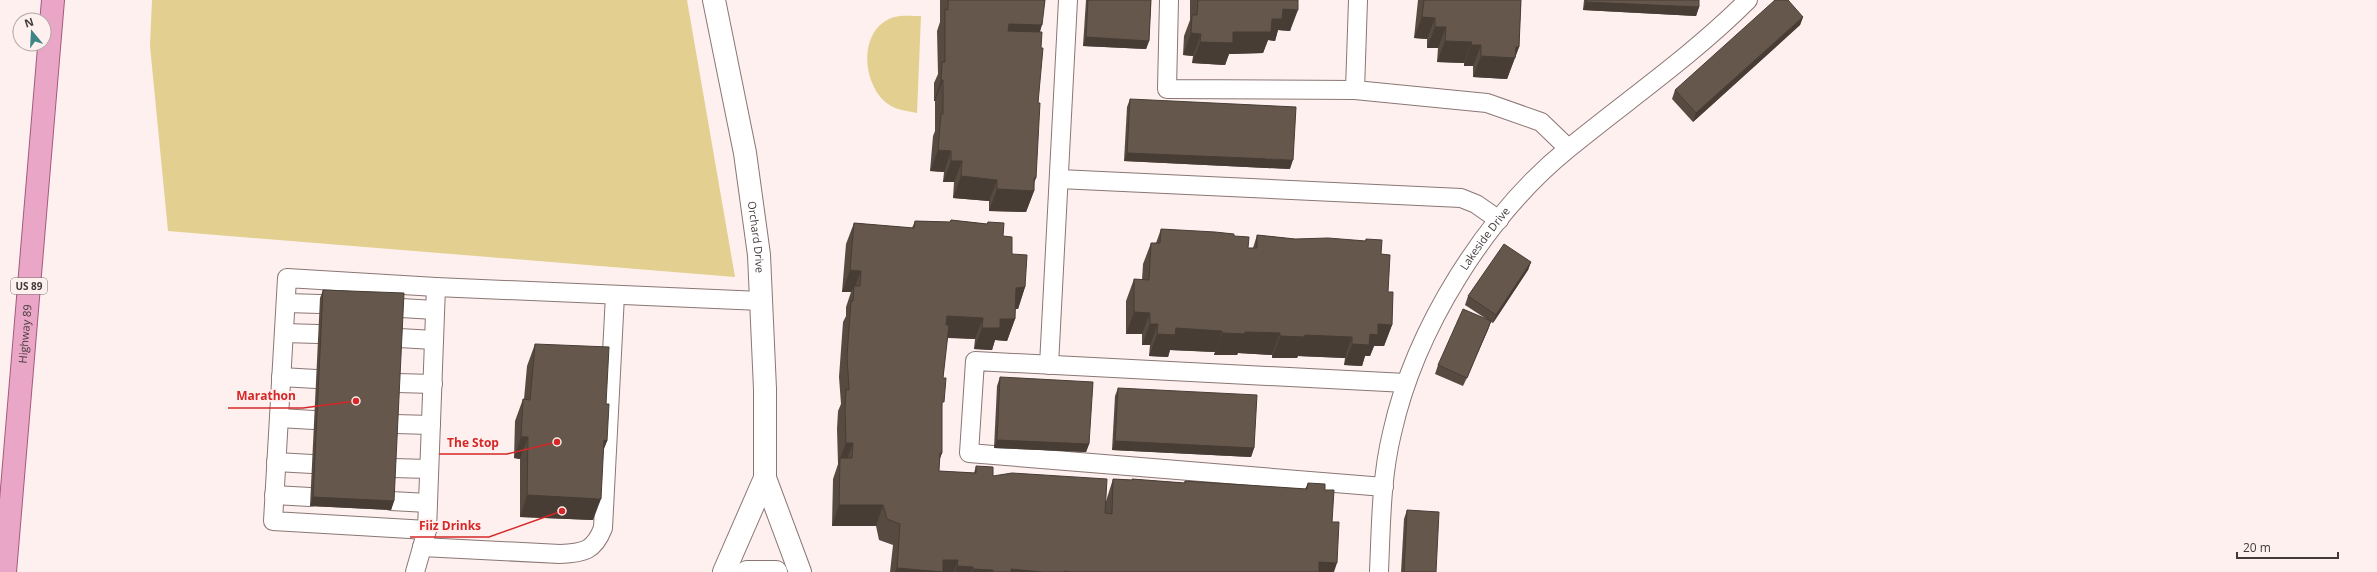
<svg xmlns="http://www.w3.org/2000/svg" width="2377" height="572" viewBox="0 0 2377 572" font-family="'Open Sans',sans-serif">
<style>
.green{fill:#e3cf8f}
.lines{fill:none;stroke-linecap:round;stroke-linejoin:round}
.lane-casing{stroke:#8a7674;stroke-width:20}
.street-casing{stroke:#8a7674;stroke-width:24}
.primary-casing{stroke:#a5597d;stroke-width:24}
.lane{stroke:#fff;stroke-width:18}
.street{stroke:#fff;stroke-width:22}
.primary{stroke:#e9a6c7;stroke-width:22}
.wall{fill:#574b41}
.shaded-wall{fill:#473d35}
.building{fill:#65574c;stroke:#473d35}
.labels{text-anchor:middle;stroke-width:4;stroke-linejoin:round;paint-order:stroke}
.shield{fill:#fdf0ee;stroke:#7a706f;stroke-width:1}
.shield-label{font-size:10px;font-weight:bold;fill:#423938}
.street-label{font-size:11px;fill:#423938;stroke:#fdf0ee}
.leader{fill:none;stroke:#d62828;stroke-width:1.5}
.callout-dot{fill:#d62828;stroke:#fdf0ee;stroke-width:1.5}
.callout-label{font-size:12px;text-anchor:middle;font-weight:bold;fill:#d62828;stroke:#fdf0ee;stroke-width:4;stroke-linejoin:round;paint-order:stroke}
</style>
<rect width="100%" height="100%" fill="#fdf0ee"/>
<g class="green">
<polygon points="152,0 687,0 735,277 168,231 150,46"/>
<path d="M921,16L917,113C907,111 896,110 888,104C862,85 857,29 894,17C902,15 913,16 921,16Z"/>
</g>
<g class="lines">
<g class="lane-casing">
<g id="lane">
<polyline points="1169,0 1167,89 1355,90 1487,103 1541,122 1568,148"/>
<polyline points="1355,90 1358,0"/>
<polyline points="1059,179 1461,198 1476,204 1499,220"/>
<polyline points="286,303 320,304"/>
<polyline points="401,308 435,310"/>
<polyline points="284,333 318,334"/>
<polyline points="399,338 434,340"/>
<polyline points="1049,365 1068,0"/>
<polyline points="281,377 316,379"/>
<polyline points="397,383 433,384"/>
<polyline points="279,418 314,420"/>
<polyline points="395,424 431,425"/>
<polyline points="276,462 312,464"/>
<polyline points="393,468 429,469"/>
<polyline points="1384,487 969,453 975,361 1406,383"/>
<polyline points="274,495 310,497"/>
<polyline points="391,501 428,503"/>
<polyline points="427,530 273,521 287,278 436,287"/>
<path d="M422,547L560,554C584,553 594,551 603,528L615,295"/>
<polyline points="415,572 427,530 436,287 761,301"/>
<path id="s1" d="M1379,572C1381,526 1381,478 1392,433C1415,329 1486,215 1569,148C1629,99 1693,55 1748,0"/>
</g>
</g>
<g class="street-casing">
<g id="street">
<path id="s2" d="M714,0L745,153L759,255L765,389V478L800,572"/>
<polyline points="724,572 765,478"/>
<polyline points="747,572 776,572"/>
</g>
</g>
<g class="primary-casing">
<g id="primary">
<path id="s3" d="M5,572L53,0"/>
</g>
</g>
<use href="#lane" class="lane"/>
<use href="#street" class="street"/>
<use href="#primary" class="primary"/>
</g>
<g class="wall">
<polygon points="940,0 1045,0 1040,32 1038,103 1034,191 1026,212 989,211 989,201 953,198 954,182 943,182 944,172 930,171 933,136 935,131 935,101 934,101 934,83 938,74 937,31 940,22"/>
<polygon points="1086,0 1151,0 1149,41 1146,49 1083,46"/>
<polygon points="1190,0 1298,0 1290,31 1278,30 1275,41 1268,40 1263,53 1229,54 1225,65 1192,63 1193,56 1183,55 1184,36 1190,20"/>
<polygon points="1418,0 1521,0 1519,47 1507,79 1473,77 1473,66 1464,66 1464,63 1437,62 1438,48 1427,48 1427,39 1414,38"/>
<polygon points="1584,0 1699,0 1699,7 1696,16 1583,10"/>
<polygon points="1803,17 1800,25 1693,122 1672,99 1675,90"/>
<polygon points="1130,99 1290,169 1124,161 1127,107"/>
<polygon points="951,220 987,224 988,222 1003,236 1012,254 1025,287 1018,309 1015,309 1015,319 1007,341 995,340 992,350 974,349 975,339 947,338 943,378 942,408 942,453 939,460 939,471 974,473 976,466 993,476 1106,501 1113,479 1132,480 1132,479 1184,483 1185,481 1305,489 1308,483 1325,490 1332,522 1334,572 890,572 893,545 879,540 876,526 832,526 833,479 838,464 837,429 838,411 841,404 839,377 843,322 846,316 846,307 851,292 842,292 846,244 854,223 912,228 915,221 950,222"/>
<polygon points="1161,229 1234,236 1248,248 1253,248 1257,235 1295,239 1365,241 1366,239 1381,254 1388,292 1392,325 1384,346 1374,346 1370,356 1365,356 1362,366 1344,365 1345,358 1298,356 1297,358 1272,358 1272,355 1238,353 1237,355 1214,355 1215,352 1170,350 1168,357 1149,356 1150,345 1142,345 1142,334 1126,334 1126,301 1134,279 1142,280 1143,264 1151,243 1156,243"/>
<polygon points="1531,262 1528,270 1493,323 1491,322 1463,386 1435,374 1438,365 1488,320 1465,305 1468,296"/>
<polygon points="323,290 394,501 391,510 310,506 320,298"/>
<polygon points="535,344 606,404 607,441 603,450 593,520 520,517 520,459 514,458 515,421 523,399 524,399 527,366"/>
<polygon points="1000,377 1089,444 1086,452 994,448 997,386"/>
<polygon points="1118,388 1254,448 1251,457 1112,450 1115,396"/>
<polygon points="1407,510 1436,572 1401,572 1404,519"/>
</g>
<g class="shaded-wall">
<polygon points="1586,2 1699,7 1696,16 1583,10"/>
<polygon points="1283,9 1298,10 1290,31 1278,30 1275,41 1268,40 1263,53 1229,54 1225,65 1192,63 1200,42 1233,32 1272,19"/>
<polygon points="1422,17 1435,18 1427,39 1414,38"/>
<polygon points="1803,17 1800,25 1693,122 1696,113"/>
<polygon points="1009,24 1042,25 1035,47 1001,45"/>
<polygon points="1435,27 1446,27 1438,48 1427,48"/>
<polygon points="1191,33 1201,34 1193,56 1183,55"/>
<polygon points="1086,37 1149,41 1146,49 1083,46"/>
<polygon points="1445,41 1472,42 1464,63 1437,62"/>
<polygon points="1471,45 1481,45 1473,66 1464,66"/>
<polygon points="1516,47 1519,47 1507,79 1473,77 1481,56"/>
<polygon points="941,80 943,80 935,101 934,101"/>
<polygon points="938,150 951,151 944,172 930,171"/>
<polygon points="1127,153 1293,160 1290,169 1124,161"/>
<polygon points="951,161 962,161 954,182 943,182"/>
<polygon points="961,176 997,180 989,201 953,198"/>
<polygon points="1034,178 1036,178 1031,191 1034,191 1026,212 989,211 997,189"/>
<polygon points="1531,262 1528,270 1493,323 1496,315"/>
<polygon points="850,270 861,271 853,292 854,286 851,292 842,292"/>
<polygon points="1025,287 1018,309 1008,309 1016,288"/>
<polygon points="1134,312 1150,313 1142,334 1126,334"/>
<polygon points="947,316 983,318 975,339 939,337"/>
<polygon points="1000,319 1015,319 1007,341 995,340 992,350 974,349 982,328"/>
<polygon points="1491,321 1488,330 1463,386 1467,378"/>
<polygon points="1150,324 1158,324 1150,345 1142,345"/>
<polygon points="1378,324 1392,325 1384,346 1374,346 1370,356 1365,356 1362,366 1344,365 1352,344 1370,334"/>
<polygon points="1176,328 1222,331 1215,352 1170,350 1168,357 1149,356 1157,334"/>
<polygon points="1245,332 1280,333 1272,355 1238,353 1237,355 1214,355 1222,333"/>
<polygon points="1305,335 1352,337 1345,358 1298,356 1297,358 1272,358 1280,336"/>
<polygon points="521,437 528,437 520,459 514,458"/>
<polygon points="604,440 607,441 599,462"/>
<polygon points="997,440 1089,444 1086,452 994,448"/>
<polygon points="1115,441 1254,448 1251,457 1112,450"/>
<polygon points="846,443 853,443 845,465 840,458 838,464"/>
<polygon points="940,453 942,453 934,475"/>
<polygon points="527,495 601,499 593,520 520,517"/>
<polygon points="313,497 394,501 391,510 310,506"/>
<polygon points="839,505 883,505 876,526 832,526"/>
<polygon points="943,560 958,560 954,572 895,572 897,568"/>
<polygon points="1319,562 1337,563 1334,572 1316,572"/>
<polygon points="957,566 973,567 971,572 955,572"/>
<polygon points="973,569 993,570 992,572 972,572"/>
<polygon points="1011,569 1043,572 1010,572"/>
</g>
<g class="building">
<polygon points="948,0 1045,0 1042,25 1009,24 1008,31 1042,32 1041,48 1043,48 1038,103 1040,103 1036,178 1034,178 1034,191 997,189 997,180 961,176 962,161 951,161 951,151 938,150 941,114 943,114 943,80 941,80 942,62 945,62 945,9 948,10"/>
<polygon points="1088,0 1151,0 1149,41 1086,37"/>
<polygon points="1198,0 1298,0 1298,10 1283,9 1282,19 1272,19 1271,32 1233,32 1233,43 1200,42 1201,34 1191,33 1192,15 1197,15"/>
<polygon points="1424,0 1521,0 1519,47 1516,47 1515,58 1481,56 1481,45 1471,45 1472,42 1445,41 1446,27 1435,27 1435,18 1422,17"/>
<polygon points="1586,0 1699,0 1699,7 1586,2"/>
<polygon points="1775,0 1788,0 1803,17 1696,113 1675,90"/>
<polygon points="1130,99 1296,107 1293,160 1127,153"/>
<polygon points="951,220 987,224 988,222 1004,223 1003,236 1012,237 1012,254 1027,255 1025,287 1016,288 1015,319 1000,319 1000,328 982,328 983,318 947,316 946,325 949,325 943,378 946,378 944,402 942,402 942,453 940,453 939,471 976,473 976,466 993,467 993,476 1012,473 1107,479 1105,513 1112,514 1113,479 1132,480 1132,479 1185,483 1185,481 1307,489 1308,483 1325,484 1325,490 1334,490 1332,522 1339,522 1337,563 1319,562 1319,572 1071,572 1064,571 1064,572 1043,572 1011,569 1011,572 993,572 993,570 973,569 973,567 957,566 958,560 943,560 943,572 897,568 900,524 887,519 883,505 839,505 840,458 852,458 853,443 846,443 845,408 846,389 849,390 847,356 851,301 853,301 854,286 860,286 861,271 850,270 854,223 914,228 915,221 950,222"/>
<polygon points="1161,229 1215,232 1234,234 1234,236 1249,237 1248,248 1257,248 1257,235 1295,239 1328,238 1366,241 1366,239 1382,240 1381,254 1390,255 1388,292 1393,292 1392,325 1378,324 1378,335 1370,334 1369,345 1352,344 1352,337 1305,335 1304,337 1280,336 1280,333 1245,332 1245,334 1222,333 1222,331 1176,328 1175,335 1157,334 1158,324 1150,324 1150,313 1134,312 1134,279 1149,280 1151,243 1160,243"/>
<polygon points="1504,244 1531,262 1496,315 1468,296"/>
<polygon points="323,290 404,293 394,501 313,497"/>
<polygon points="1463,309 1491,321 1467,378 1438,365"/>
<polygon points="535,344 609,347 606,404 609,404 607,441 604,440 601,499 527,495 528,437 521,437 523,399 530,400"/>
<polygon points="1000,377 1093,382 1089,444 997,440"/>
<polygon points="1118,388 1257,395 1254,448 1115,441"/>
<polygon points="1407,510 1439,512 1436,572 1404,572"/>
</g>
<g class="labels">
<rect class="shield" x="11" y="278" width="36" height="16" rx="3"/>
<g class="shield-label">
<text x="29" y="290">US 89</text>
</g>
<g class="street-label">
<text dy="4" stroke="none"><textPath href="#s2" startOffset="241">Orchard Drive</textPath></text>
<text dy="4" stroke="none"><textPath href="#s1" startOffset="357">Lakeside Drive</textPath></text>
<text dy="4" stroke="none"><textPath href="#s3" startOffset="239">Highway 89</textPath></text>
</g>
</g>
<path class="leader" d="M356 401L303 408H228M557 442L507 454H439M562 511L489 537H410"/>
<g class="callout-dot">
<circle cx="356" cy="401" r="4"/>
<circle cx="557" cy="442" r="4"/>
<circle cx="562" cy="511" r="4"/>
</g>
<g class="callout-label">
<text x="266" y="400">Marathon</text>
<text x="473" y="447">The Stop</text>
<text x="450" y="530">Fiiz Drinks</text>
</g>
<g transform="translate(32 32) rotate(342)"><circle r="19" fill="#fdf0ee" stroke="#b2a7a5"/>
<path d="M0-3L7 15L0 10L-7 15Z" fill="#3e8686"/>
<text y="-6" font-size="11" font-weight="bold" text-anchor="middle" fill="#423938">N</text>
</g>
<path d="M2237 552v6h101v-6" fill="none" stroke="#423938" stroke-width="2"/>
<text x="2243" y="552" font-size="12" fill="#423938" stroke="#fdf0ee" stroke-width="3" paint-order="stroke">20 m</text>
</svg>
